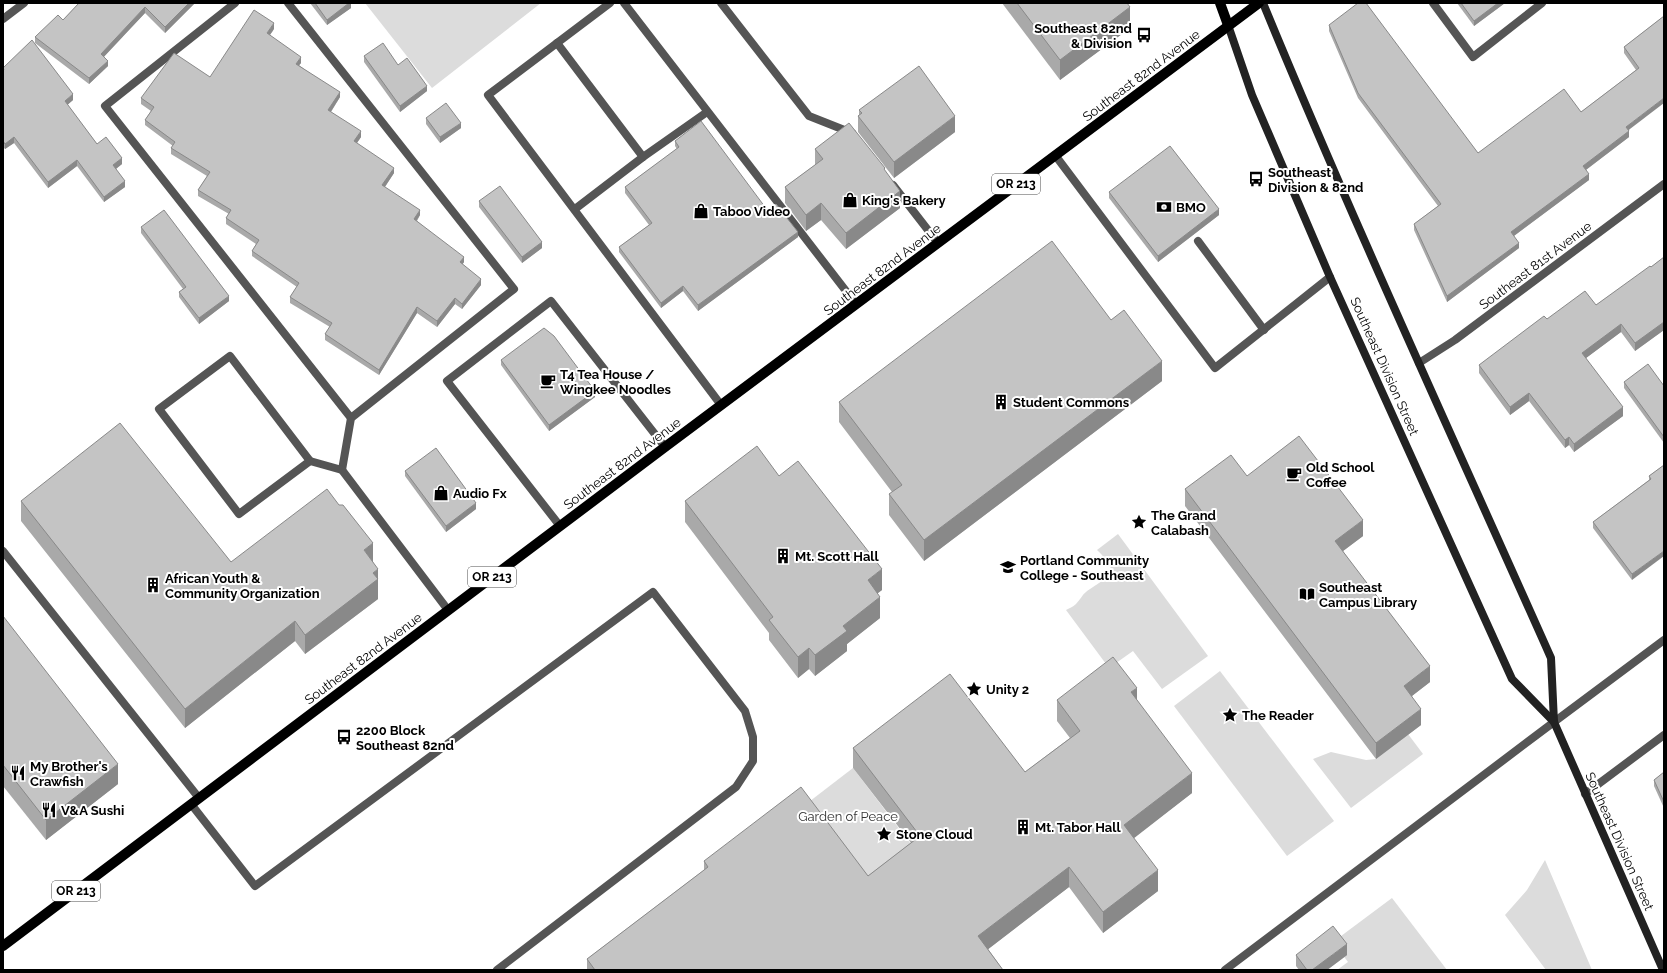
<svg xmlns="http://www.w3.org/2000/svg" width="1667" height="973" viewBox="0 0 1667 973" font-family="Raleway,sans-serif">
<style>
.green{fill:#dcdcdc}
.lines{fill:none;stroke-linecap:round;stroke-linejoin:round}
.service{stroke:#555;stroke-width:8}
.minor{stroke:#555;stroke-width:8}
.secondary{stroke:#222;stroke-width:8}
.primary{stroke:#000;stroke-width:10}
.wall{fill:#a9a9a9}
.shaded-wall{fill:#898989}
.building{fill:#c4c4c4;stroke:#898989}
.labels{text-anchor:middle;stroke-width:4;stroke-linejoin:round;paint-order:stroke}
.shield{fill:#fff;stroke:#4c4c4c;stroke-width:1}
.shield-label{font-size:12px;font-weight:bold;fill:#000}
.poi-label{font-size:13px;font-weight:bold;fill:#000;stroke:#fff;text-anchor:start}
.street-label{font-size:13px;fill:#000;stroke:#fff}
.park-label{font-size:13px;fill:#333;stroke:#fff}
</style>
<rect width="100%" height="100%" fill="#fff"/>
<g class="green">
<polygon points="365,3 541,3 432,88"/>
<path d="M1118,534L1208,656L1162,689L1133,651L1109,668L1066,610C1069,608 1073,607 1076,604C1080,600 1082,595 1086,592C1107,576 1124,576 1097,550Z"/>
<polygon points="1220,671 1334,821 1287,856 1174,706"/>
<polygon points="1408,734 1423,754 1351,808 1313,759 1331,752 1366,760 1376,759"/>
<polygon points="853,768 920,856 868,896 801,808"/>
<polygon points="1545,860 1592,970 1546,970 1505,915 1527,890"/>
<polygon points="1392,898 1447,970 1337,970 1348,962 1333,942"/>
</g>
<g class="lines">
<g class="service">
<polyline points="235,3 105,106 351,418"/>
<polyline points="288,3 514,289 351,418 342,470"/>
<polyline points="610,3 488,95 721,405"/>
<polyline points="624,3 856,304"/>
<polyline points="721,3 809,116 852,133"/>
<polyline points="1433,3 1473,57 1542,3"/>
<polyline points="557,43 643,157"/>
<polyline points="1055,155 1215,368 1330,277"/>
<polyline points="893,185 938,243"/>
<polyline points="575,209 643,157 707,112"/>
<polyline points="1198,241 1264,330"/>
<polygon points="230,356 310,461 239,514 159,409"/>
<polyline points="310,461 342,470 448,610"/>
<polyline points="560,526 447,381 551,301 665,447"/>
<polyline points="3,551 199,798"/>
<polyline points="1585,794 1664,735"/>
<polyline points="191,804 255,886 653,592 745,711 753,737 753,761 736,787 497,970"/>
<polyline points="1225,970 1554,722"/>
</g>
<g class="minor">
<polyline points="3,19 24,3"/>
<polyline points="1419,363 1455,340 1664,184"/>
<polyline points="1554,722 1664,640"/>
</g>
<g class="secondary">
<path d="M1263,3C1354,224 1454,440 1551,658L1554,722L1663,970"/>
<polyline points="1228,25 1252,95 1330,277 1512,679 1554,722"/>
</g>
<g class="primary">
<polyline points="1220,3 1228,25"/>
<polyline points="3,946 665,447 1259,3"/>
</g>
</g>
<g class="wall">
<polygon points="79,3 195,3 165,33 145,13 104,56 108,66 89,84 35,43 35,37 63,20"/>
<polygon points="310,3 351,3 351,8 327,25"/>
<polygon points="1002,3 1127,3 1130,28 1060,80"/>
<polygon points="1457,3 1505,3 1474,26"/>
<polygon points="1664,16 1629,130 1629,137 1586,170 1589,180 1514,236 1519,248 1447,302 1414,230 1414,224 1438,206 1358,98 1329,31 1329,25 1478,153 1581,112 1636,70 1624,53 1624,47"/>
<polygon points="274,29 270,35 301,63 299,65 340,97 331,112 361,137 357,143 394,173 385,187 420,215 417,221 464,262 462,265 481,285 462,309 455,304 437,327 417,313 379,375 325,340 325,334 330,327 290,303 290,297 297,287 252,256 252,251 256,244 226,224 226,218 229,214 198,196 198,190 207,176 171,154 171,148 173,146 145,125 145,120 151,111 141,104 141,98 210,77"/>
<polygon points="364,56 427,91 400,112 364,62"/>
<polygon points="3,68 73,100 67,105 97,144 122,164 116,169 125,187 104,202 77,166 48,188 14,143 5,149 3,147"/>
<polygon points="859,110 955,132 894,178 858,132 858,116 859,115"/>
<polygon points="426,118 461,128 440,143 426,124"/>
<polygon points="675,141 768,211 798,237 698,311 683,291 661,308 619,252 619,247 649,225 625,193 625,187 677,149 675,146"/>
<polygon points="815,149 885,171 900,208 846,249 821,220 806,231 785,203 785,187 815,165"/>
<polygon points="1109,192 1219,215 1158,262 1109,198"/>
<polygon points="479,201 542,248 522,263 479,207"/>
<polygon points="141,227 229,301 199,324 179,297 179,292 183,289 141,233"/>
<polygon points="1664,257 1664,330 1635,351 1621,332 1586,358 1623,416 1574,452 1569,445 1565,448 1529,401 1510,415 1479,373 1479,365 1547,319 1596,305 1651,267"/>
<polygon points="1111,320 1162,381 924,561 889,515 889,494 892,492 839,422 839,402"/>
<polygon points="501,360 595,397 549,431 501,365"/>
<polygon points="1624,382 1664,386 1664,443 1624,388"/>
<polygon points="1664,465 1632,580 1593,528 1593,522 1649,480 1649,476"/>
<polygon points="405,471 476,509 446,532 405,476"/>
<polygon points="779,476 882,590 877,593 880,618 847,644 847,651 815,676 809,669 798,678 769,640 769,633 685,522 685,501"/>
<polygon points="1247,476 1363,536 1343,551 1430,682 1412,696 1421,725 1376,759 1185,506 1185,489"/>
<polygon points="21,501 231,562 373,561 378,588 378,599 305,654 295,641 185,728 21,521"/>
<polygon points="3,616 118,784 46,840 3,786"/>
<polygon points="1057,700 1137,700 1192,793 1133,838 1158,891 1103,933 1069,887 988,949 1003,970 587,970 587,959 704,870 704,861 868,876 911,843 853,768 853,748 1025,772 1070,738 1057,721"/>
<polygon points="1664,772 1664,808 1654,786 1654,780"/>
<polygon points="1296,955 1347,955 1327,970 1299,970 1296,966"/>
</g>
<g class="shaded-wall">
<polygon points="189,3 195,3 165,33 165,27"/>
<polygon points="349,3 351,3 351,8 327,25 327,20"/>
<polygon points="1498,3 1505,3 1474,26 1474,21"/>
<polygon points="145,7 145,13 101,60 101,54"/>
<polygon points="1130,7 1130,28 1060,80 1060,60"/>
<polygon points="274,23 274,29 267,39 267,33"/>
<polygon points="301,57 301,63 296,69 296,64"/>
<polygon points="108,61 108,66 89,84 89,78"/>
<polygon points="427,86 427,91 400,112 400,106"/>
<polygon points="340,92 340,97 328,116 328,110"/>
<polygon points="73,94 73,100 65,107 65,101"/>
<polygon points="1664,98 1664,103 1626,132 1626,127"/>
<polygon points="955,116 955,132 894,178 894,162"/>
<polygon points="461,123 461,128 440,143 440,137"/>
<polygon points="361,131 361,137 354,147 354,141"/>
<polygon points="1629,131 1629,137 1583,172 1583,166"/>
<polygon points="14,137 14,143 5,149 5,144"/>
<polygon points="122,158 122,164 113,171 113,165"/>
<polygon points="77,160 77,166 48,188 48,182"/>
<polygon points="394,168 394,173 382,191 382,185"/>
<polygon points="1589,174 1589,180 1511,238 1511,232"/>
<polygon points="125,181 125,187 104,202 104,197"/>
<polygon points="900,191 900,208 846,249 846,233"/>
<polygon points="821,203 821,220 806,231 806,215"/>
<polygon points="1219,209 1219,215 1158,262 1158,256"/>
<polygon points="420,210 420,215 414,224 414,219"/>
<polygon points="798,232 798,237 698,311 698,305"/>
<polygon points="542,242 542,248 522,263 522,257"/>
<polygon points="1519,243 1519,248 1447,302 1447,296"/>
<polygon points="464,257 464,262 460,268 460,262"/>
<polygon points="481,279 481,285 462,309 462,304"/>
<polygon points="683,286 683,291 661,308 661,303"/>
<polygon points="229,296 229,301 199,324 199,318"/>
<polygon points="455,298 455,304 437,327 437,321"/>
<polygon points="417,307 417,313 379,375 379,370"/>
<polygon points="1664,322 1664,330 1635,351 1635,343"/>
<polygon points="1621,324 1621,332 1582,361 1582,353"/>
<polygon points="1162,361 1162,381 924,561 924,540"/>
<polygon points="595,391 595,397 549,431 549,425"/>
<polygon points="1529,393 1529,401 1510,415 1510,407"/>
<polygon points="1623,407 1623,416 1574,452 1574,444"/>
<polygon points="1569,437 1569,445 1565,448 1565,440"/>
<polygon points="476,503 476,509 446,532 446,526"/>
<polygon points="1363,520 1363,536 1335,557 1335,541"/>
<polygon points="373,543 373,563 364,550"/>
<polygon points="1664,551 1664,556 1632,580 1632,574"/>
<polygon points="378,569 378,599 305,654 305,635 373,573"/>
<polygon points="882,569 882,590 868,601 868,580"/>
<polygon points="880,597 880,618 847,644 847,651 815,676 815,655 843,626"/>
<polygon points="295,621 295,641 185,728 185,709"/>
<polygon points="809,648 809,669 798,678 798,657"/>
<polygon points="1430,666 1430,682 1404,702 1404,686"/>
<polygon points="1137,688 1137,709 1131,692"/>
<polygon points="1421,709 1421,725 1376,759 1376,743"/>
<polygon points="118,764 118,784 46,840 46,820"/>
<polygon points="1192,773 1192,793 1124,846 1124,825"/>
<polygon points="1069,867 1069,887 978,957 978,936"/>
<polygon points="1158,870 1158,891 1103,933 1103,912"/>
<polygon points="1347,944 1347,955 1327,970 1312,970"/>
</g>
<g class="building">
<polygon points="79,3 189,3 165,27 145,7 101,54 108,61 89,78 35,37 58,15 63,20"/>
<polygon points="315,3 349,3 327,20"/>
<polygon points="1017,3 1127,3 1130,7 1060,60"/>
<polygon points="1358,3 1366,3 1478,153 1564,89 1581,112 1639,68 1624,47 1664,16 1664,98 1626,127 1629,131 1583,166 1589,174 1511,232 1519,243 1447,296 1414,224 1441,204 1358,93 1329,25"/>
<polygon points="1461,3 1498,3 1474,21"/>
<polygon points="254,10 274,23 267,33 301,57 296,64 340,92 328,110 361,131 354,141 394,168 382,185 420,210 414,219 464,257 460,262 481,279 462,304 455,298 437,321 417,307 379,370 325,334 332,323 290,297 299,283 252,251 259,240 226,218 231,210 198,190 210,172 171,148 175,142 145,120 154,107 141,98 174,53 210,77"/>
<polygon points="32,40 73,94 65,101 97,144 106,137 122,158 113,165 125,181 104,197 77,160 48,182 14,137 5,144 3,141 3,71 4,70 3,68"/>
<polygon points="383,43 398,65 407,58 427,86 400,106 364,56"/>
<polygon points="919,66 955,116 894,162 858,116 862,113 859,110"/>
<polygon points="446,103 461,123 440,137 426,118"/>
<polygon points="701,121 768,211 776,204 798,232 698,305 683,286 661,303 619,247 652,223 625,187 679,147 675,141"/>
<polygon points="849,123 885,168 884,169 900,191 846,233 821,203 806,215 785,187 823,159 815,149"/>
<polygon points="1170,146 1219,209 1158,256 1109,192"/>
<polygon points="500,186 542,242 522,257 479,201"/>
<polygon points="164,210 229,296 199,318 179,292 186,287 141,227"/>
<polygon points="1052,241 1111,320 1124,310 1162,361 924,540 889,494 902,485 839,402"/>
<polygon points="1664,257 1664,322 1635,343 1621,324 1582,353 1623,407 1574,444 1569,437 1565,440 1529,393 1510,407 1479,365 1544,316 1547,319 1585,291 1596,305 1650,266 1651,267"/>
<polygon points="544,328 554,336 595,391 549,425 501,360"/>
<polygon points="1648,364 1664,386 1664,437 1624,382"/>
<polygon points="120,423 231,562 327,489 339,505 343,505 373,543 364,550 378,569 373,573 378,579 305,635 295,621 185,709 21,501"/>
<polygon points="1299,436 1363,520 1335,541 1430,666 1404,686 1421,709 1376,743 1185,489 1231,455 1247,476"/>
<polygon points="757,446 779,476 798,461 882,569 868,580 880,597 843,626 847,631 815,655 809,648 798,657 769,620 773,617 685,501"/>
<polygon points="436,448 476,503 446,526 405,471"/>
<polygon points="1664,465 1664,551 1632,574 1593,522 1651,479 1649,476"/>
<polygon points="3,616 118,764 46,820 3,765"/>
<polygon points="1113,657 1137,688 1131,692 1192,773 1124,825 1158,870 1103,912 1069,867 978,936 1003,970 595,970 587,959 708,867 704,861 801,787 868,876 920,836 853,748 950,674 1025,772 1080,731 1057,700"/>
<polygon points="1664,772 1664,802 1654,780"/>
<polygon points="1333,926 1347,944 1312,970 1307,970 1296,955"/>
</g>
<defs>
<g id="bus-bare" transform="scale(1.2)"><path d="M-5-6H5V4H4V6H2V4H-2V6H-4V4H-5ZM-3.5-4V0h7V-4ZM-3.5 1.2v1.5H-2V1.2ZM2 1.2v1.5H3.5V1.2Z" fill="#000" stroke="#fff" stroke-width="2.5" paint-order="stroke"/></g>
<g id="shop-bare" transform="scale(1.2)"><path d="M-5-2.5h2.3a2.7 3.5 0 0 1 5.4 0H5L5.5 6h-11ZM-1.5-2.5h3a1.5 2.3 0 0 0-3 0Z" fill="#000" stroke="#fff" stroke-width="2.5" paint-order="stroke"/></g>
<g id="bank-bare" transform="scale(1.2)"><path d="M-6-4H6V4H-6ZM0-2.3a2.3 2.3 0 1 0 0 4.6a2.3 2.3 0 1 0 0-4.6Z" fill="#000" stroke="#fff" stroke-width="2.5" paint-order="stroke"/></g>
<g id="cafe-bare" transform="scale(1.2)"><path d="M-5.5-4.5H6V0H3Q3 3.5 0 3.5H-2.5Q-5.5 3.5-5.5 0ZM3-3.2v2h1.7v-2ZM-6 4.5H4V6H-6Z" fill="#000" stroke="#fff" stroke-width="2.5" paint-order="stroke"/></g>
<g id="building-bare" transform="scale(1.2)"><path d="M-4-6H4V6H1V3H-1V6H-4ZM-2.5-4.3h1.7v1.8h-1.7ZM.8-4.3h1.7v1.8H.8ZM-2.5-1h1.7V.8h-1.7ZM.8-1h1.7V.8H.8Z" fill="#000" stroke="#fff" stroke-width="2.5" paint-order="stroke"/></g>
<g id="sight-bare" transform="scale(1.2)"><path d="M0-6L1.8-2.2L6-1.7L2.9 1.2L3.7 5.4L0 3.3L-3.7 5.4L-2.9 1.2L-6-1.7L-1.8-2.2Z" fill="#000" stroke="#fff" stroke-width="2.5" paint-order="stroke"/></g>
<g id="university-bare" transform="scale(1.2)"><path d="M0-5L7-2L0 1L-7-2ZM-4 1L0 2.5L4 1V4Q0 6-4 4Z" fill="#000" stroke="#fff" stroke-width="2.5" paint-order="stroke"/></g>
<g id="library-bare" transform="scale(1.2)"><path d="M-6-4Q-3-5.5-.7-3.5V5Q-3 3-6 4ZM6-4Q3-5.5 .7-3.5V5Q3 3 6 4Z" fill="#000" stroke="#fff" stroke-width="2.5" paint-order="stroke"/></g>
<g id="restaurant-bare" transform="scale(1.2)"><path d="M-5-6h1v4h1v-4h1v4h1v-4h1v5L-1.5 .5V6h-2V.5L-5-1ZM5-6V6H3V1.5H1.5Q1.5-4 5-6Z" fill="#000" stroke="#fff" stroke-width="2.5" paint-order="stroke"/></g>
</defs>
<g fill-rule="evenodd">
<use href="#bus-bare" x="1144" y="35"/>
<use href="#bus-bare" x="1256" y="179"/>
<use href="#shop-bare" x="850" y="200"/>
<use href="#bank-bare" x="1164" y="207"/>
<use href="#shop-bare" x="701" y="211"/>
<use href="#cafe-bare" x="548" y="381"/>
<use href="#building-bare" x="1001" y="402"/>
<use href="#cafe-bare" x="1294" y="474"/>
<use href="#shop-bare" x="441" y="493"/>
<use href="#sight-bare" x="1139" y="522"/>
<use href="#building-bare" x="783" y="556"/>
<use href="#university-bare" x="1008" y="567"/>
<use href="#building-bare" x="153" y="585"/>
<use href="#library-bare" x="1307" y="594"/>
<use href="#sight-bare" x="974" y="689"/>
<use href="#sight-bare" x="1230" y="715"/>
<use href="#bus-bare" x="344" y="737"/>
<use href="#restaurant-bare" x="18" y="773"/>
<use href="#restaurant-bare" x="49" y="810"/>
<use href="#building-bare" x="1023" y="827"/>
<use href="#sight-bare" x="884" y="834"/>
</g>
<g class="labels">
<g class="shield">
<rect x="992" y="174" width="48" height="20" rx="3"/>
<rect x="468" y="567" width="48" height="20" rx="3"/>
<rect x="52" y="881" width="48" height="20" rx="3"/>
</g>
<g class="shield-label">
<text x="1016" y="188">OR 213</text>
<text x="492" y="581">OR 213</text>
<text x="76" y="895">OR 213</text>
</g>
<g class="poi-label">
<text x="1132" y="33" text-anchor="end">Southeast 82nd<tspan x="1132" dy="15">&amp; Division</tspan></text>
<text x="1268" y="177">Southeast<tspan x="1268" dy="15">Division &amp; 82nd</tspan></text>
<text x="862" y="205">King's Bakery</text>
<text x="1176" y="212">BMO</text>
<text x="713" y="216">Taboo Video</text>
<text x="560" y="379">T4 Tea House /<tspan x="560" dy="15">Wingkee Noodles</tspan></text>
<text x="1013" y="407">Student Commons</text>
<text x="1306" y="472">Old School<tspan x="1306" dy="15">Coffee</tspan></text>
<text x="453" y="498">Audio Fx</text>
<text x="1151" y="520">The Grand<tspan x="1151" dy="15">Calabash</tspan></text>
<text x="795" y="561">Mt. Scott Hall</text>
<text x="1020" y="565">Portland Community<tspan x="1020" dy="15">College - Southeast</tspan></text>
<text x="165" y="583">African Youth &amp;<tspan x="165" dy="15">Community Organization</tspan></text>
<text x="1319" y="592">Southeast<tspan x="1319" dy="15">Campus Library</tspan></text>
<text x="986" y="694">Unity 2</text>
<text x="1242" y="720">The Reader</text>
<text x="356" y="735">2200 Block<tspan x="356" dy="15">Southeast 82nd</tspan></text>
<text x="30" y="771">My Brother's<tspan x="30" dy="15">Crawfish</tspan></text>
<text x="61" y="815">V&amp;A Sushi</text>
<text x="1035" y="832">Mt. Tabor Hall</text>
<text x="896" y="839">Stone Cloud</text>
</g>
<g class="street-label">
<text transform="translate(1141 75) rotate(-37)" y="5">Southeast 82nd Avenue</text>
<text transform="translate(1535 265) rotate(-37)" y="5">Southeast 81st Avenue</text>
<text transform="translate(882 269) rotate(-37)" y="5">Southeast 82nd Avenue</text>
<text transform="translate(1385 366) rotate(66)" y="5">Southeast Division Street</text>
<text transform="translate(622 463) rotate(-37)" y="5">Southeast 82nd Avenue</text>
<text transform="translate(363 658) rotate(-37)" y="5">Southeast 82nd Avenue</text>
<text transform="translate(1620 841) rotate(66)" y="5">Southeast Division Street</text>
</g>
<g class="park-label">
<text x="848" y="821">Garden of Peace</text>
</g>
</g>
<rect width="1667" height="973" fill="none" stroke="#000000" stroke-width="8"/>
</svg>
